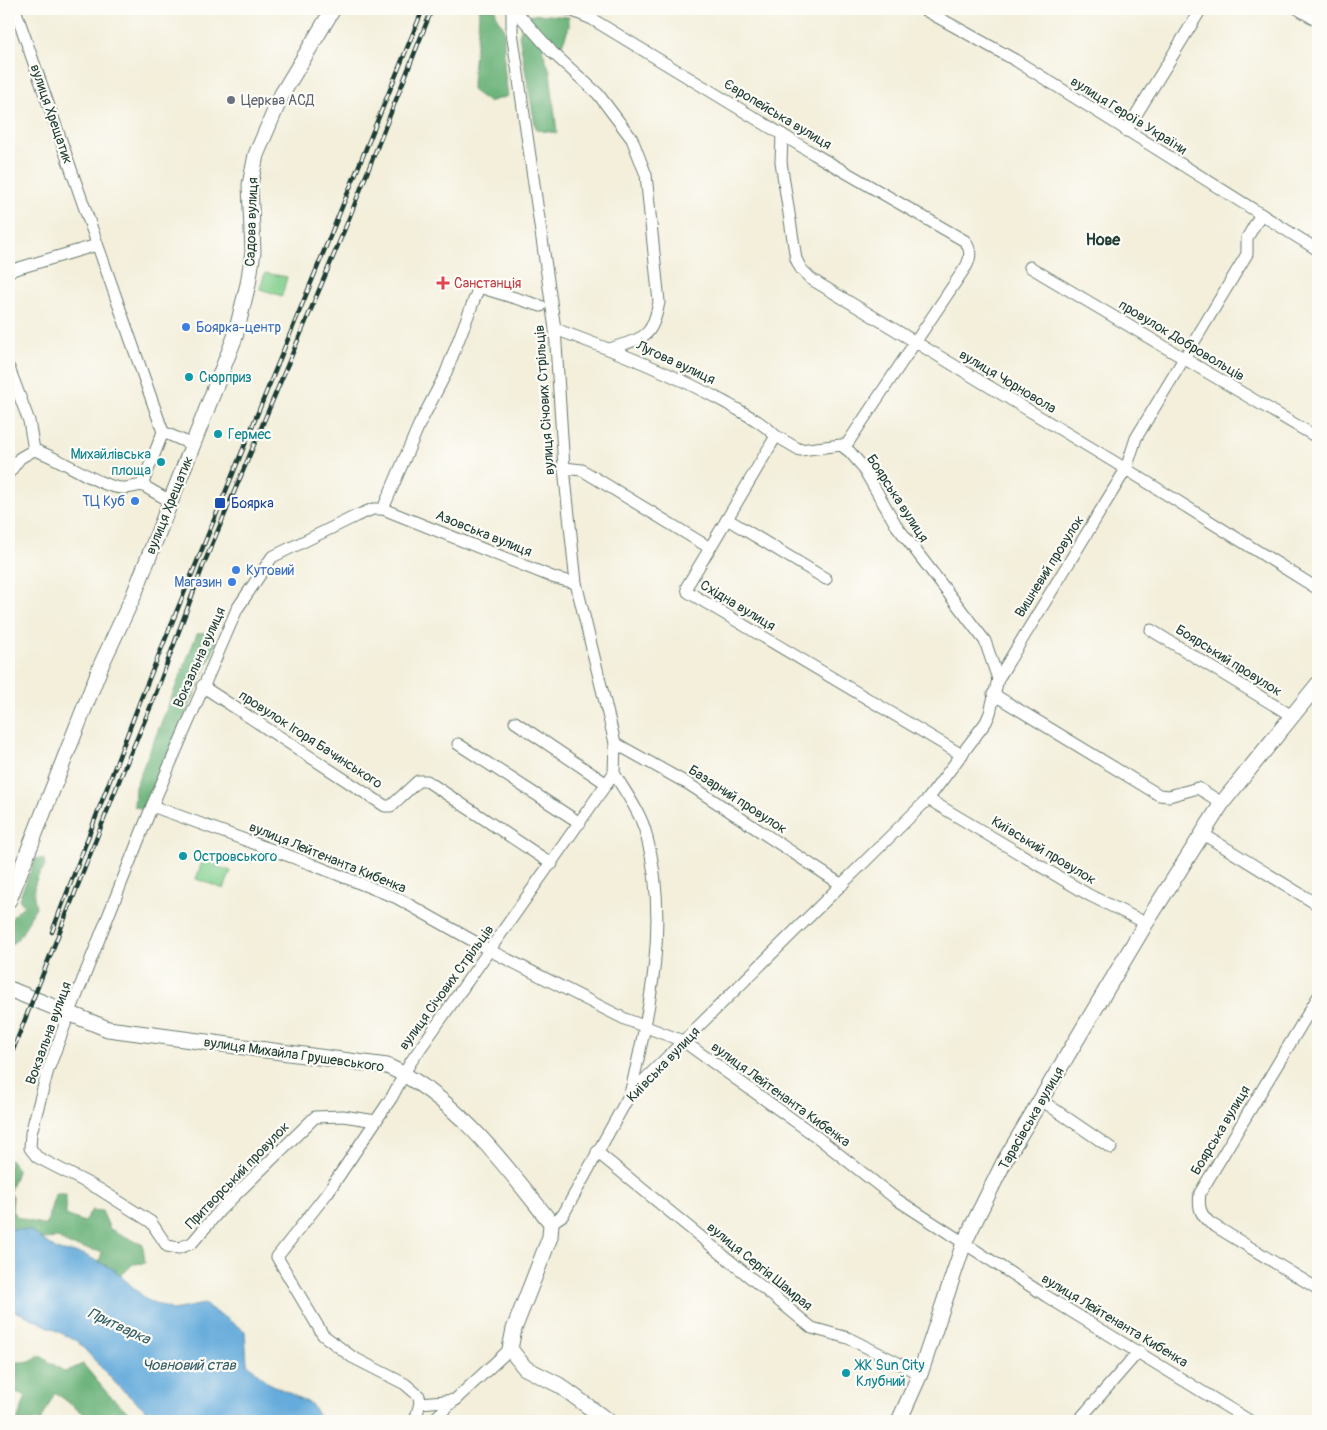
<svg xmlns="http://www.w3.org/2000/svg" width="1327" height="1430" viewBox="0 0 1327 1430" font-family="Pangolin,sans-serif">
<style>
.green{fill:#83d08e;stroke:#518661}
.forest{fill:#6ab279;stroke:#447856}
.water{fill:#65abdb;stroke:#427488}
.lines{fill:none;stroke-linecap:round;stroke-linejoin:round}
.street-casing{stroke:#697b6e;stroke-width:13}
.secondary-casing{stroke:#697b6e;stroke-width:17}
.street{stroke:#fff;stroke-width:11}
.secondary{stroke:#fff;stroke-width:15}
.rail-casing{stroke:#1f3d34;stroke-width:4.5}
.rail{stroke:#fdfcf7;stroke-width:2.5;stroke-dasharray:8;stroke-linecap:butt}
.worship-dot{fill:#6b7280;stroke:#fdfcf7;stroke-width:2}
.health-dot{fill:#e0444e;stroke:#fdfcf7;stroke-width:2}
.shop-dot{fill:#3f7fe0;stroke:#fdfcf7;stroke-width:2}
.culture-dot{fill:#0f9aa8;stroke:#fdfcf7;stroke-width:2}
.transit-dot{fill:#1a4fb4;stroke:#fdfcf7;stroke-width:2}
.labels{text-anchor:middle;stroke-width:4.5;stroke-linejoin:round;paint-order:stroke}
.worship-label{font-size:14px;fill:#5b616d;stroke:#fdfcf7;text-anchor:start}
.street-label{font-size:14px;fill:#1f3d34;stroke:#fdfcf7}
.health-label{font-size:14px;fill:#be3a42;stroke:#fdfcf7;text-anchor:start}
.shop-label{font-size:14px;fill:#366cbe;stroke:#fdfcf7;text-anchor:start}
.culture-label{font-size:14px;fill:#0d838f;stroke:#fdfcf7;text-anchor:start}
.transit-label{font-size:14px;fill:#164399;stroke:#fdfcf7;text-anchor:start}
.water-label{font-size:15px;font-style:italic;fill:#345e66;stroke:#fdfcf7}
.quarter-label{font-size:16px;font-weight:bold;fill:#1f3d34;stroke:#fdfcf7}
</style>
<rect width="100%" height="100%" fill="#fdfcf7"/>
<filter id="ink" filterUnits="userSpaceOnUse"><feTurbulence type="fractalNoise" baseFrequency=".02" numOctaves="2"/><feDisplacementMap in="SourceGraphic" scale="10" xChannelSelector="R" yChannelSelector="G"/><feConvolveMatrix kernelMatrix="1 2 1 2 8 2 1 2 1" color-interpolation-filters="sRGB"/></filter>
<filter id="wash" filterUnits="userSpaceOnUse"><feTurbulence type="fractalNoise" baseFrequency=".0096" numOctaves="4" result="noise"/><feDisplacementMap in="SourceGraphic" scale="20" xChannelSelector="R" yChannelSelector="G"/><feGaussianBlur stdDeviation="1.12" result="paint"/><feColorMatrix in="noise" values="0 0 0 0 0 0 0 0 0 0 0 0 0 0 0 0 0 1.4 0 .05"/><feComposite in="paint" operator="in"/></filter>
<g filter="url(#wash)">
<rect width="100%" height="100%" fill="#f3efdb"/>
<g class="green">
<polygon points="265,273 287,277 282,296 260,289"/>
<polygon points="205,853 219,858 216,866 231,871 224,889 196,879"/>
</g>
<g class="forest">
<path d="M479,9H495L498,20L504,27V66L508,96L488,102L472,90C472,63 479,36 479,9Z"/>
<polygon points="538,14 569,17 569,27 561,48 550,44 542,49 550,71 557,133 536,130 519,36 524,17"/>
<polygon points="205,632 218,640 144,810 134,806 135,787 197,634"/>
<path d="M35,859H44L45,867C33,880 32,891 36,907C26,921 25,936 10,945L9,953C9,931 4,920 24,906L19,899Z"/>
<polygon points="9,1158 18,1169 9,1193 13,1196 12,1211 18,1217 46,1226 55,1194 66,1194 66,1215 84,1222 92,1210 102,1211 110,1229 143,1245 145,1263 133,1264 121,1276 113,1269 99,1262 102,1252 69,1245 58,1238 42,1239 30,1231 13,1229 9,1231"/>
<polygon points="39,1355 65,1372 83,1364 108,1394 138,1421 92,1421 55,1392 41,1421 17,1421 26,1396 9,1390 9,1362 30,1362"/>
</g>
<polygon class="water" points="13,1229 31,1231 57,1250 83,1254 113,1269 147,1300 173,1310 204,1304 245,1331 247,1363 267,1382 311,1404 322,1421 159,1421 120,1388 77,1341 23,1314 9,1310 9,1231"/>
</g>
<g filter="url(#ink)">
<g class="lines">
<g class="street-casing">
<g id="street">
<polyline points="15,9 163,432 193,445"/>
<path d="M514,9L552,52L598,94L632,139L646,175L659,302C652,340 643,337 610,349"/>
<path d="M568,9L592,19L814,154L965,241C971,250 971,256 967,265L845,447"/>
<polyline points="923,9 1015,60 1318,250"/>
<polyline points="1298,9 1318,21"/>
<polyline points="1126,131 1201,9"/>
<polyline points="782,134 781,162 796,259 801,269 811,279 1126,469 1318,589"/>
<polyline points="1030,267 1318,438"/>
<polyline points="9,271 97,245"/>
<path d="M555,329C615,351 672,373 728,404C745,414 762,422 776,436"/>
<polyline points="9,368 29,421 34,450"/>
<polyline points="163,432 142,485 170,501"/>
<path d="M34,450C60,457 100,488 123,488C129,488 136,486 142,485"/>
<polyline points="564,468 582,470 710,548 687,586 688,592 962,755"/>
<polyline points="9,473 20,458 34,450"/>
<polyline points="383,509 555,578 576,583"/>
<polyline points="710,548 727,519"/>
<polyline points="826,579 727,519 776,436 800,450 841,445 850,452 862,466 896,525 985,641 998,679"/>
<polyline points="1151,630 1292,716"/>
<polyline points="202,686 385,806 391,806 418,781 427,781 552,864"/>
<polyline points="993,694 1159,795 1169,796 1198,788 1222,803"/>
<polyline points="515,722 607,784"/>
<polyline points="615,743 690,785 842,885"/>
<polyline points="458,744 580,823"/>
<path d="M614,773C625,792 641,813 646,834C670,919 650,1011 630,1094"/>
<polyline points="928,799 1089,895 1146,923"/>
<polyline points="152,806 311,864 397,898 491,951 625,1019 683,1041 817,1137 896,1199 1046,1296 1250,1421"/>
<polyline points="1203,834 1318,905"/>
<path d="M1318,997L1200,1193C1198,1207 1200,1214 1210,1223L1318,1289"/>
<polyline points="1041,1100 1111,1148"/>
<polyline points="376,1121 343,1116 315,1117 221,1209 192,1243 179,1248 167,1246 151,1222 99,1189 37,1157 30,1148 31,1133 48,1070 66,1022 152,806 237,609 272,557 356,516 373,509 383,509 419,425 445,375 479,287 541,306"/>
<polyline points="597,1152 812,1328 848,1338 920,1374"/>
<polyline points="551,1223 563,1215 630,1094 928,799 986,722 990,713 998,679 1126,469 1136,438 1247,254 1247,238 1261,214"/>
<polyline points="420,1403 456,1400"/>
<polyline points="415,1421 420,1403 419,1396 405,1384 352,1357 323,1335 277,1257 328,1192 392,1097 410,1063 614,773 615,743 576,583 564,468 555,329 512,32 512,9"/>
<polyline points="432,1421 510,1349"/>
<polyline points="1078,1421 1139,1351"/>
</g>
</g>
<g class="secondary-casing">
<g id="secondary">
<polyline points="9,900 102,663 133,597 235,337 248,284 253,252 250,185 256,155 282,94 333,9"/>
<path d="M9,989L108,1029L387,1066C455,1096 506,1166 551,1223L550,1237L514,1329L510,1349L525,1368L559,1385L608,1421"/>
<polyline points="899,1421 920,1374 964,1243 1005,1160 1146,923 1222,803 1318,684"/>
</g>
</g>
<use href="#street" class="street"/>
<use href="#secondary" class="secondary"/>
<g class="rail-casing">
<g id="rail">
<polyline points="52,932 142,696 423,9"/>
<polyline points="9,1060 121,776 153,701 203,566 346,226 432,9"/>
</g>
</g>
<use href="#rail" class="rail"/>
</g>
</g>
<circle class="worship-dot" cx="231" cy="100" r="5"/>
<path class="health-dot" d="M440.5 275.5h5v5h5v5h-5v5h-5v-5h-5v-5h5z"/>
<g class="shop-dot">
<circle cx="186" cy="327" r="5"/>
<circle cx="135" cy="501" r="5"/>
<circle cx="236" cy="570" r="5"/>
<circle cx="232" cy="582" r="5"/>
</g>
<g class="culture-dot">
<circle cx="189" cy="377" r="5"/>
<circle cx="218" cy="434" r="5"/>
<circle cx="161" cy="462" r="5"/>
<circle cx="183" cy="856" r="5"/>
<circle cx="846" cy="1373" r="5"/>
</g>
<rect class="transit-dot" x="214" y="497" width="12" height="12" rx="2.5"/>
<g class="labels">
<g class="worship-label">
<text x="241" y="105">Церква АСД</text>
</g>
<g class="street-label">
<text transform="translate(52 114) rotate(71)" y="5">вулиця Хрещатик</text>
<text transform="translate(778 114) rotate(31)" y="5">Європейська вулиця</text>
<text transform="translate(1129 115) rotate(32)" y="5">вулиця Героїв України</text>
<text transform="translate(251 222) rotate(-88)" y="5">Садова вулиця</text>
<text transform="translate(1182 340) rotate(31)" y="5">провулок Добровольців</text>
<text transform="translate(676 362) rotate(25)" y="5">Лугова вулиця</text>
<text transform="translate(1008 381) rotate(31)" y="5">вулиця Чорновола</text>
<text transform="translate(544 400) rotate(-94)" y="5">вулиця Січових Стрільців</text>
<text transform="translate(898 498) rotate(57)" y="5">Боярська вулиця</text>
<text transform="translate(169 505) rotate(-68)" y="5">вулиця Хрещатик</text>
<text transform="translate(484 533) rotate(22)" y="5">Азовська вулиця</text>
<text transform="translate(1049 566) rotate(-58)" y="5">Вишневий провулок</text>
<text transform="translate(738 605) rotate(31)" y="5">Східна вулиця</text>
<text transform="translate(199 657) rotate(-66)" y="5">Вокзальна вулиця</text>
<text transform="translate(1229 660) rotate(32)" y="5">Боярський провулок</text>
<text transform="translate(311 739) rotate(33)" y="5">провулок Ігоря Бачинського</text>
<text transform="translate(738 799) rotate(33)" y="5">Базарний провулок</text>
<text transform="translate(1044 850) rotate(31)" y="5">Київський провулок</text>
<text transform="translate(328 857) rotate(22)" y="5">вулиця Лейтенанта Кибенка</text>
<text transform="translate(446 987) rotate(-54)" y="5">вулиця Січових Стрільців</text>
<text transform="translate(48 1033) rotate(-70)" y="5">Вокзальна вулиця</text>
<text transform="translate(294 1054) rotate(8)" y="5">вулиця Михайла Грушевського</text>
<text transform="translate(663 1064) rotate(-46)" y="5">Київська вулиця</text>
<text transform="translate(781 1094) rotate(36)" y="5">вулиця Лейтенанта Кибенка</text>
<text transform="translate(1031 1118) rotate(-60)" y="5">Тарасівська вулиця</text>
<text transform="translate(1220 1130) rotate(-59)" y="5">Боярська вулиця</text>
<text transform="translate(237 1175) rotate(-46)" y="5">Притворський провулок</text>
<text transform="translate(760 1266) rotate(39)" y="5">вулиця Сергія Шамрая</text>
<text transform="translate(1115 1320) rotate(31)" y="5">вулиця Лейтенанта Кибенка</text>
</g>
<g class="health-label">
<text x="454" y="288">Санстанція</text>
</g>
<g class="shop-label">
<text x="196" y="332">Боярка-центр</text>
<text x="125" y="506" text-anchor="end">ТЦ Куб</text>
<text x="246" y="575">Кутовий</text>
<text x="222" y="587" text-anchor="end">Магазин</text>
</g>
<g class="culture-label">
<text x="199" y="382">Сюрприз</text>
<text x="228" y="439">Гермес</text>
<text x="151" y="459" text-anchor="end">Михайлівська<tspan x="151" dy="16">площа</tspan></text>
<text x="193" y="861">Островського</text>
<text x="856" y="1370">ЖК Sun City<tspan x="856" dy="16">Клубний</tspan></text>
</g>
<g class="transit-label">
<text x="231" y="508">Боярка</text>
</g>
<g class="water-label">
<text transform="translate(119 1326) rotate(25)" y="5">Притварка</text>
<text x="189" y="1370">Човновий став</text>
</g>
<g class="quarter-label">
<text x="1103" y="245">Нове</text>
</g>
</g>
<rect width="1327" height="1430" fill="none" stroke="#fdfcf7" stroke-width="30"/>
</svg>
